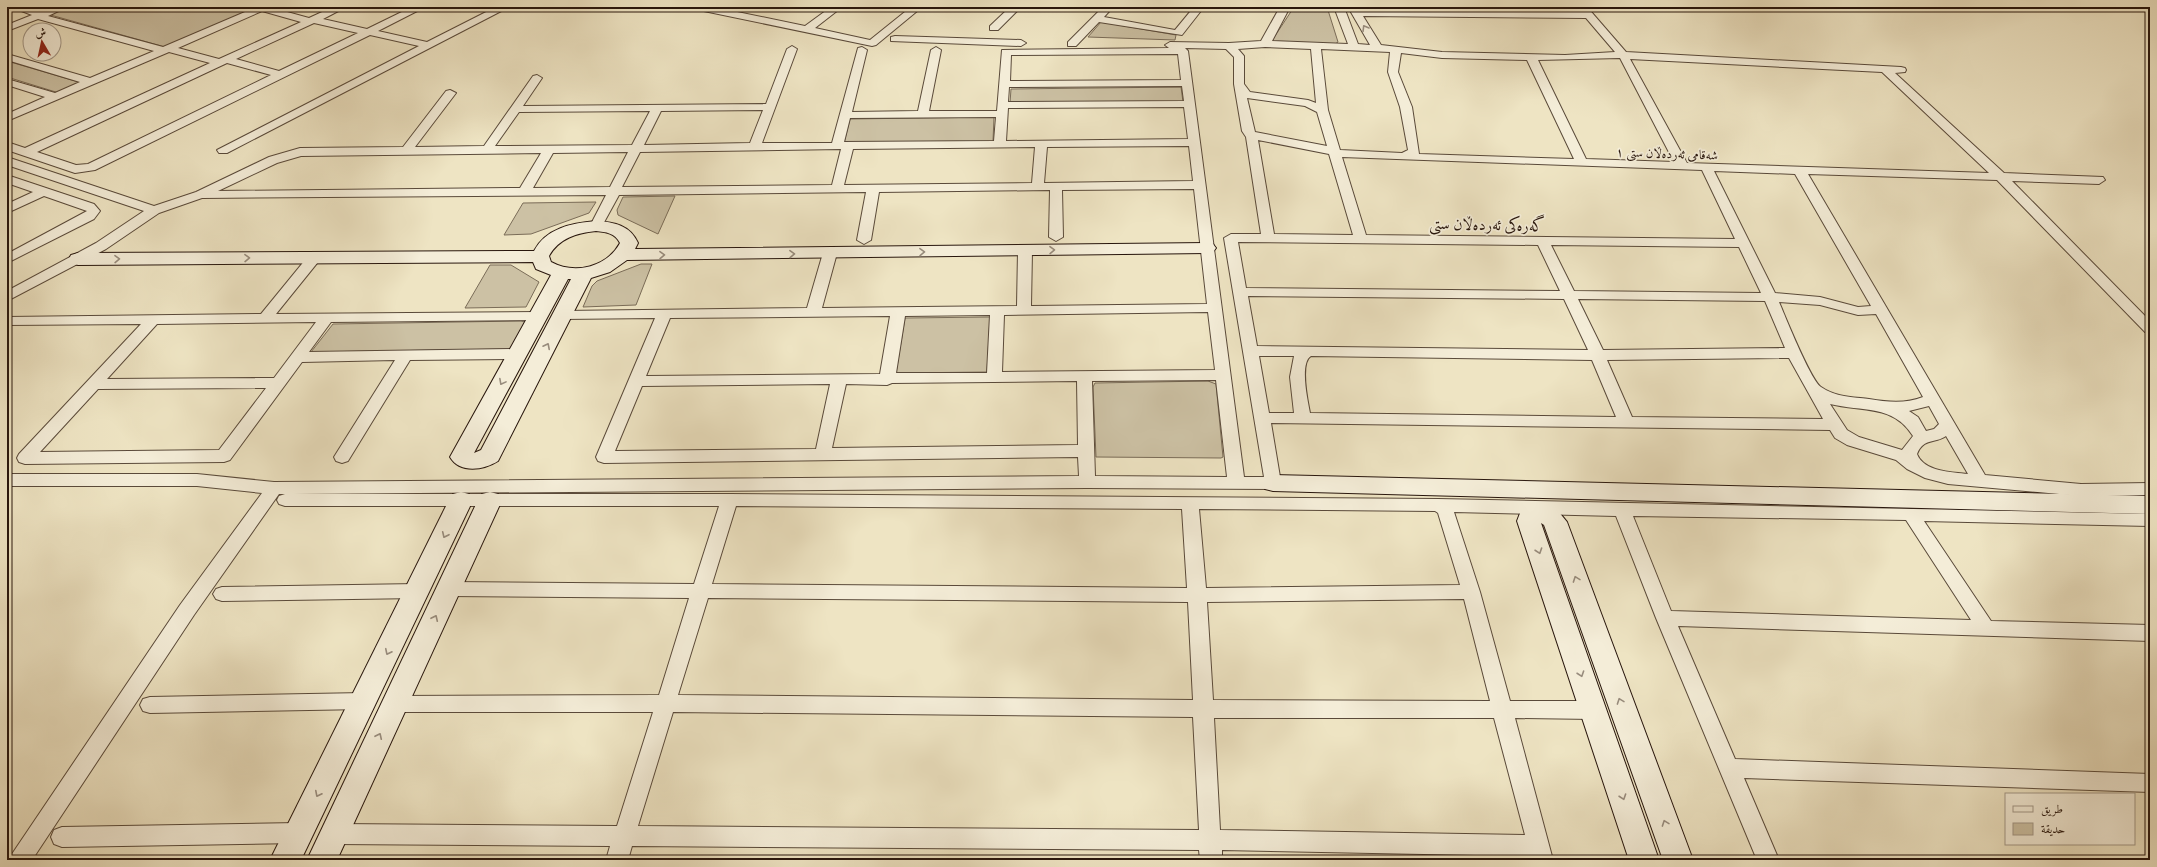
<svg xmlns="http://www.w3.org/2000/svg" width="2157" height="867" viewBox="0 0 2157 867" font-family="'IM FELL Great Primer',Amiri,serif">
<style>
.green{fill:#ccc1a4;stroke:#7a6c58}
.lines{fill:none;stroke-linecap:round;stroke-linejoin:round}
.street-casing{stroke:#5a4a3a;stroke-width:2}
.secondary-casing{stroke:#28160d;stroke-width:2}
.street{fill:#f4edd8;fill-rule:evenodd}
.secondary{fill:#f4edd8;fill-rule:evenodd}
.oneway{stroke:#988c7d}
.labels{text-anchor:middle;stroke-width:3.5;stroke-linejoin:round;paint-order:stroke}
.far-street-label{font-size:13px;fill:#28160d;stroke:#f4edd8}
.street-label{font-size:16px;fill:#28160d;stroke:#f4edd8}
</style>
<rect width="100%" height="100%" fill="#eee4c3"/>
<filter id="stains"><feTurbulence type="fractalNoise" baseFrequency=".005" numOctaves="4"/><feColorMatrix values="0 0 0 0 .2 0 0 0 0 .09 0 0 0 0 .02 0 0 0 .5 -.17"/></filter>
<radialGradient id="worn" r=".72"><stop offset=".6" stop-color="#630" stop-opacity="0"/><stop offset="1" stop-color="#630" stop-opacity=".3"/></radialGradient>
<g class="green">
<polygon points="66,7 238,7 250,10 165,47 47,14"/>
<polygon points="1294,7 1327,7 1338,42 1335,44 1269,45"/>
<polygon points="1101,22 1176,35 1175,40 1088,37"/>
<polygon points="7,61 82,83 59,93 7,77"/>
<polygon points="1181,87 1183,102 1010,103 1011,89"/>
<polygon points="994,117 993,141 844,143 850,119"/>
<polygon points="675,196 658,234 618,215 617,210 623,197"/>
<polygon points="596,202 589,213 531,234 504,235 523,203"/>
<polygon points="641,264 652,264 636,305 583,307 592,286 597,281"/>
<polygon points="490,265 511,265 539,282 526,307 465,308"/>
<polygon points="990,317 987,372 896,373 905,318"/>
<polygon points="521,321 525,322 510,349 311,352 333,324"/>
<polygon points="1208,381 1216,384 1223,457 1221,458 1096,457 1093,387 1095,383"/>
</g>
<g class="lines">
<g class="street-casing">
<g id="street">
<path d="M11,7H26L41,11L53,7H67L48,16L163,47L252,9L251,7H269L309,18L333,7H346L323,19L367,29L412,7H425L378,31L427,42L496,7H509L227,153H219L217,150L419,46L370,35L95,170L75,173L7,150V142L25,148L210,63L169,52L7,121V114L45,97L7,85V79L55,93L80,82L7,60V54L90,78L154,51L38,19L7,31V25L32,15ZM262,11L301,22L219,59L178,48ZM314,23L358,33L279,71L236,59ZM227,63L271,75L88,164L76,165L37,152Z"/>
<polygon points="694,7 713,7 805,26 831,7 842,7 815,28 870,40 911,7 922,7 876,45 872,46 699,10"/>
<polygon points="1010,7 1021,7 998,30 990,30 990,26"/>
<polygon points="1103,7 1113,7 1104,17 1175,30 1194,7 1204,7 1182,35 1099,22 1076,46 1068,46 1068,42"/>
<path d="M1280,7H1290L1272,41L1348,44L1334,7H1344L1358,44L1370,45L1348,7H1358L1360,10L1581,12L1577,7H1587L1626,52L1901,67L1905,68L1906,70L1905,72L1895,73L2004,173L2103,177L2105,180L2099,184L2012,181L2150,321V333L2145,332L1997,180L1808,174L1985,475L2081,484L2150,483V495L2081,496L1948,484L1925,478L1907,469L1896,460L1847,445L1835,438L1830,430L1271,423L1281,483L1279,487L1273,489L1087,488L294,494H729L1438,499L2150,514V526L1924,521L1991,621L2150,625V641L1678,626L1735,759L2150,774V792L1744,778L1779,860H1757L1656,618L1616,516L1454,512L1480,592L1510,701H1593L1600,704L1603,710L1600,716L1593,719L1515,718L1553,860H1531L1530,856L1222,850V860H1200L1199,850L632,846L628,860H606L610,846L334,844L326,841L323,834L326,827L334,824L617,826L653,712H394L387,710L384,704L387,698L394,696L659,695L689,598L449,596L443,594L440,589L443,584L449,582L694,584L719,506H285L279,504L277,500L279,496L285,494H279L194,615L32,860H8L180,605L262,493L197,486H7V474H197L274,482L1079,476L1078,457L604,463L598,461L596,457L655,318L563,319L558,318L556,315L558,312L563,311L807,308L823,253L830,249L837,253L822,308L1017,306L1018,251L1025,247L1032,251L1031,306L1207,304L1194,189L1062,190L1063,237L1056,241L1049,237L1050,190L879,192L871,240L864,244L857,240L866,192L619,195L602,226L596,230L590,226L606,195L202,198L159,213L106,249L7,301V291L96,243L144,211L7,165V157L154,206L196,192L269,157L300,148L403,147L446,91L450,90L456,93L415,147L484,146L533,76L537,75L542,78L523,106L766,104L787,49L792,46L797,49L762,143H832L858,48L862,47L867,50L852,112L918,111L931,50L936,47L941,50L929,111H997L1002,50L1169,48L1165,45L1170,42L1229,43L1261,41ZM1363,16L1586,18L1615,52L1565,55L1442,52L1381,45ZM1265,47L1311,49L1316,103L1308,100L1250,92L1244,84V56L1238,49ZM1185,48L1226,49L1234,57V84L1242,131L1246,137L1261,234H1231L1224,238L1264,477H1244L1188,51ZM1321,49L1390,52L1388,72L1400,107L1408,150L1402,153L1340,150L1328,110ZM1401,53L1442,58L1527,60L1574,159L1419,154L1412,107L1398,72ZM1178,54L1181,80L1010,81L1011,55ZM1620,58L1674,162L1586,159L1538,60ZM1630,59L1882,72L1989,173L1687,163ZM1182,86L1184,101L1008,102L1009,87ZM1247,98L1305,106L1317,112L1327,146L1255,132ZM1184,107L1188,139L1006,141L1008,108ZM763,110L750,143L644,145L661,111ZM650,111L632,145L495,146L519,112ZM996,117L994,141L844,142L850,118ZM1258,140L1329,154L1353,235L1274,234ZM1189,146L1193,181L1044,183L1047,147ZM1035,147L1032,183L844,185L853,149ZM841,149L832,185L622,187L640,152ZM628,152L610,187L533,188L553,153ZM541,153L520,188L218,191L277,163L301,156ZM1342,157L1702,170L1735,239L1366,235ZM1714,171L1795,174L1871,306L1858,307L1820,297L1775,293ZM1238,242L1538,245L1560,291L1246,288ZM1551,245L1739,247L1761,293L1574,291ZM1248,296L1564,299L1588,350L1257,346ZM1578,299L1765,301L1785,348L1603,350ZM1779,302L1820,305L1858,315L1876,314L1923,397C1905,404 1887,402 1869,399C1853,397 1835,397 1821,387C1810,379 1786,318 1779,302ZM1208,312L1215,370L1002,372L1004,315ZM990,315L987,373H896L905,316ZM890,316L880,374L646,376L670,318ZM1259,356H1294L1290,377L1294,413H1269ZM1311,356L1592,360L1616,417L1310,413C1308,402 1299,363 1311,356ZM1789,358L1823,419L1632,417L1607,360ZM1216,380L1227,477L1095,476L1092,381ZM1077,381L1078,445L832,448L846,384L887,385L892,383ZM830,384L816,449L615,451L642,386ZM1830,404C1862,412 1893,404 1913,436L1902,450L1859,437L1847,430ZM1929,406L1939,424L1934,429L1926,431L1918,417L1909,411ZM1946,436L1968,474C1952,472 1924,472 1917,454C1924,437 1935,444 1946,436ZM736,506L1182,509L1187,588L712,584ZM1199,509L1435,511L1438,513L1460,585L1206,588ZM1633,516L1906,520L1971,620L1671,611ZM708,598L1188,602L1193,700L678,695ZM1464,599L1490,701L1213,700L1207,602ZM673,712L1193,717L1199,830L638,826ZM1214,718H1494L1525,835L1220,830Z"/>
<polygon points="895,36 1021,40 1026,43 1021,46 891,41 891,37"/>
<polygon points="7,175 94,204 100,211 94,219 7,263 7,254 87,211 44,196 7,213 7,204 33,192 7,183"/>
<path d="M315,253L322,257L276,314L537,312L542,313L544,316L542,319L537,320L331,322L309,352L517,349L522,351L524,354L522,357L517,359L410,360L348,461L342,463L336,461L334,457L395,360L302,362L230,460L224,462L25,464L19,462L17,458L19,454L141,324L7,325V317L261,314L310,254ZM316,322L274,378L107,379L157,324ZM266,388L219,450L40,452L98,389Z"/>
<polygon points="418,584 424,586 427,591 424,596 418,598 222,601 216,599 213,594 216,589 222,587"/>
<polygon points="364,693 371,695 374,701 371,707 364,709 150,713 143,711 140,705 143,699 150,697"/>
<polygon points="298,823 306,826 309,833 306,840 298,843 62,847 54,844 51,837 54,830 62,827"/>
</g>
</g>
<g class="secondary-casing">
<g id="secondary">
<path d="M596,221C614,222 630,225 638,243L635,249L1207,243L1213,244L1216,248L1213,252L1207,253L627,260L610,272L591,278L498,461C484,470 460,474 450,457L551,275L536,269L533,262L78,265L71,263L69,259L71,255L78,253L534,251C546,228 572,223 596,221ZM596,231C606,232 615,233 620,243C607,267 575,275 551,262L549,256C559,238 577,233 596,231ZM568,279H571L481,450L474,453Z"/>
<polygon points="1273,475 2150,496 2150,514 1273,491 1265,489 1262,483 1265,477"/>
<polygon points="461,492 469,494 473,500 301,860 270,860 449,500 453,494"/>
<polygon points="490,492 498,494 502,500 337,860 307,860 478,500 482,494"/>
<polygon points="1537,505 1558,511 1567,522 1693,860 1663,860 1544,525 1541,523 1659,860 1629,860 1517,521 1522,508"/>
</g>
</g>
<use href="#street" class="street"/>
<use href="#secondary" class="secondary"/>
</g>
<defs><path id="oneway-chevron" d="M-2-3.5L2.5 0L-2 3.5" fill="none" stroke-width="1.6" stroke-linecap="round" stroke-linejoin="round"/></defs>
<g class="oneway">
<use href="#oneway-chevron" transform="translate(1365 28) rotate(-121)"/>
<use href="#oneway-chevron" transform="translate(1052 250) rotate(-1)"/>
<use href="#oneway-chevron" transform="translate(922 252) rotate(-1)"/>
<use href="#oneway-chevron" transform="translate(792 254) rotate(-1)"/>
<use href="#oneway-chevron" transform="translate(662 255) rotate(-1)"/>
<use href="#oneway-chevron" transform="translate(247 258) rotate(-1)"/>
<use href="#oneway-chevron" transform="translate(117 259) rotate(-1)"/>
<use href="#oneway-chevron" transform="translate(547 346) rotate(-63)"/>
<use href="#oneway-chevron" transform="translate(502 382) rotate(118)"/>
<use href="#oneway-chevron" transform="translate(445 535) rotate(115)"/>
<use href="#oneway-chevron" transform="translate(1539 551) rotate(71)"/>
<use href="#oneway-chevron" transform="translate(1576 579) rotate(-110)"/>
<use href="#oneway-chevron" transform="translate(435 618) rotate(-65)"/>
<use href="#oneway-chevron" transform="translate(388 652) rotate(116)"/>
<use href="#oneway-chevron" transform="translate(1581 674) rotate(71)"/>
<use href="#oneway-chevron" transform="translate(1620 701) rotate(-110)"/>
<use href="#oneway-chevron" transform="translate(379 736) rotate(-65)"/>
<use href="#oneway-chevron" transform="translate(318 794) rotate(117)"/>
<use href="#oneway-chevron" transform="translate(1623 797) rotate(71)"/>
<use href="#oneway-chevron" transform="translate(1665 823) rotate(-110)"/>
</g>
<g class="labels">
<g class="far-street-label">
<text transform="translate(1667 153) rotate(2)" y="5">شەقامی ئەردەڵان ستی ١</text>
</g>
<g class="street-label">
<text transform="translate(1487 224) rotate(1)" y="6">گەرەکی ئەردەڵان ستی</text>
</g>
</g>
<rect width="2157" height="867" fill="none" stroke="#eee4c3" stroke-width="24"/>
<rect x="8" y="8" width="2141" height="851" fill="none" stroke="#28160d" stroke-width="2"/>
<rect x="12" y="12" width="2133" height="843" fill="none" stroke="#28160d"/>
<rect x="2005" y="793" width="130" height="52" fill="#f4edd8" stroke="#a29787"/>
<rect x="2013" y="806" width="20" height="6" fill="#f4edd8" stroke="#a29787"/>
<text x="2041" y="813" font-size="12" fill="#28160d">طريق</text>
<rect x="2013" y="823" width="20" height="12" fill="#ccc1a4" stroke="#a29787"/>
<text x="2041" y="833" font-size="12" fill="#28160d">حديقة</text>
<g transform="translate(42 42) rotate(351)"><circle r="19" fill="#f4edd8" stroke="#a29787"/>
<path d="M0-3L7 15L0 10L-7 15Z" fill="#8f2418"/>
<text y="-6" font-size="11" font-weight="bold" text-anchor="middle" fill="#28160d">ش</text>
</g>
<rect width="100%" height="100%" filter="url(#stains)"/>
<rect width="100%" height="100%" fill="url(#worn)"/>
</svg>
